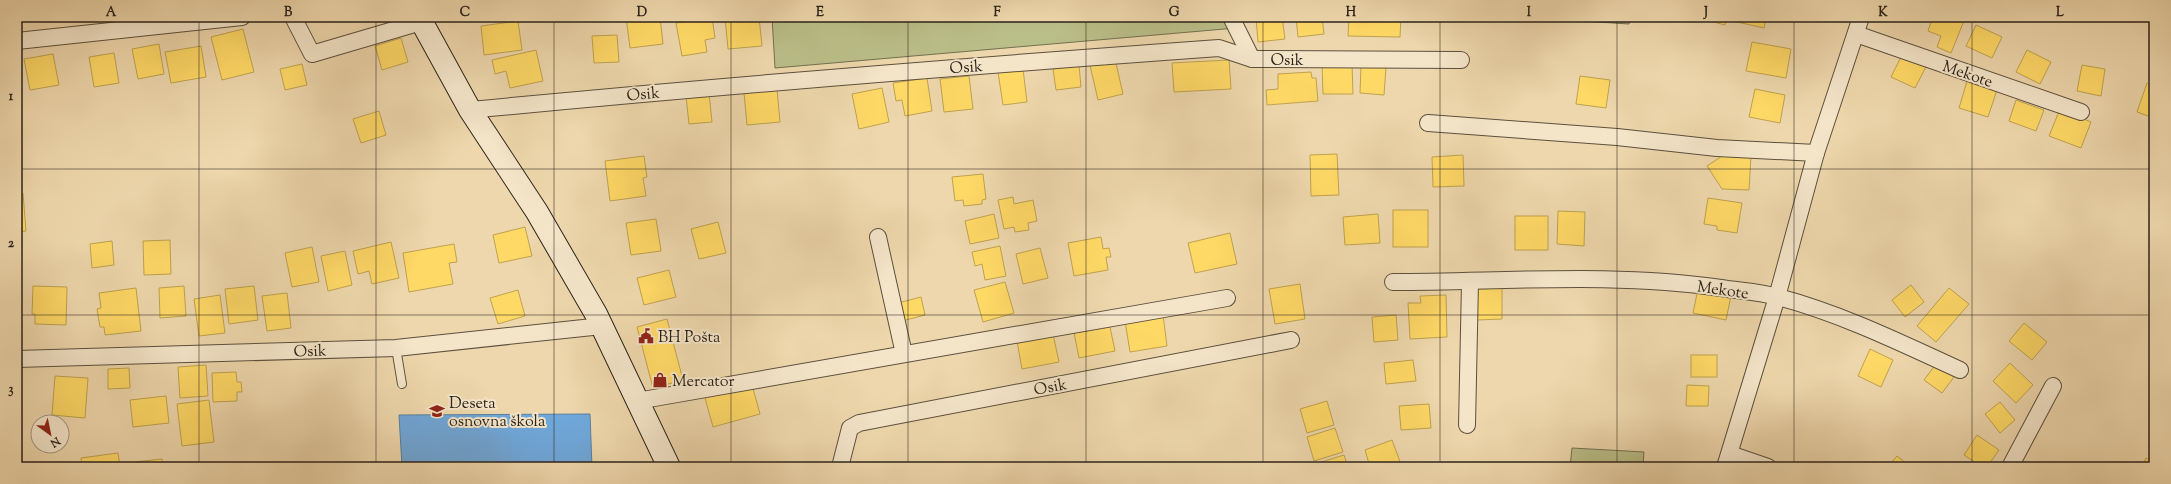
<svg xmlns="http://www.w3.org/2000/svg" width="2171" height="484" viewBox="0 0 2171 484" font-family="'Sorts Mill Goudy',serif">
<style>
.green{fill:#babe88;stroke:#727051}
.homes{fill:#ffd966;stroke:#bfa24f}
.schools{fill:#6fa8dc;stroke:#5b80a2}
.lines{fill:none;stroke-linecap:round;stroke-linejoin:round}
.lane-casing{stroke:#5c503e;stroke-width:10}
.street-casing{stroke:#5c503e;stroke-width:18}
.secondary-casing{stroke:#2b231a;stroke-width:24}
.lane{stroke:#f4e5c9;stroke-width:8}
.street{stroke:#f4e5c9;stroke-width:16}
.secondary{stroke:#f4e5c9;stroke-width:22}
.grid{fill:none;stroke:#2b231a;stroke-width:1;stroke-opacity:0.55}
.labels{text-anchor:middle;stroke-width:4;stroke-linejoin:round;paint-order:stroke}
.street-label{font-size:16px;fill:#2b231a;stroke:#f4e5c9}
.poi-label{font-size:16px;fill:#2b231a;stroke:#f4e5c9;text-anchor:start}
.neatline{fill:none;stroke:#2b231a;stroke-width:1.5}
.grid-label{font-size:13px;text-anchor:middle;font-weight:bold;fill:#2b231a}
</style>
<rect width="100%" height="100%" fill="#eed7ac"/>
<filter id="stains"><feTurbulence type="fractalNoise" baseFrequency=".005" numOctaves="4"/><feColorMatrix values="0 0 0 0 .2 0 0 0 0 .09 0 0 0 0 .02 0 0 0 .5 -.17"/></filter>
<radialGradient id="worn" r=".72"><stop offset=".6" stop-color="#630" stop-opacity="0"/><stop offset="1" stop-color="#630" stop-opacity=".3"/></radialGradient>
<g class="green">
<polygon points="772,17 1231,17 1236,28 775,68"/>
<polygon points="1518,17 1630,17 1629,24"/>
<polygon points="1572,448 1644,452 1643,467 1570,467"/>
</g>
<g class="homes">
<polygon points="626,17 660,17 663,44 630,48"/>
<polygon points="712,17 715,38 705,40 707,52 682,56 676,23"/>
<polygon points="725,17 759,17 762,46 728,49"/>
<polygon points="1256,17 1282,17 1285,39 1258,42"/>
<polygon points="1296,17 1322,17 1324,34 1298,37"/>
<polygon points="1349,17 1401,17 1400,37 1348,36"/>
<polygon points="1695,17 1727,17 1725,25"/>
<polygon points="1738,17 1766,17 1764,28 1737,22"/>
<polygon points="1933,17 1965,18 1951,53 1937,47 1941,36 1928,31"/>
<polygon points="518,21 522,50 484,55 481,26"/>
<polygon points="1976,25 2002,37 1992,58 1966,46"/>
<polygon points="243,29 254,72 222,80 211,37"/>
<polygon points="617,35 619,62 594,63 592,36"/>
<polygon points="401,38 408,62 382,70 375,46"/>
<polygon points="1752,42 1791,49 1786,78 1746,71"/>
<polygon points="159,44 164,74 138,79 132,49"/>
<polygon points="201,46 206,77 171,83 165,52"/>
<polygon points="536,50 543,81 510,88 506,71 495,74 492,60"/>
<polygon points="2027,50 2051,62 2040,84 2016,72"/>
<polygon points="114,53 119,83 94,87 89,57"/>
<polygon points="1903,53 1927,65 1915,88 1891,77"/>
<polygon points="53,54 59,85 30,90 24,59"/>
<polygon points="1115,59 1123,94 1098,100 1090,65"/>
<polygon points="1229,60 1231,89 1174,92 1172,63"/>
<polygon points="302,64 307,85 285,90 280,69"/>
<polygon points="1322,64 1352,64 1353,94 1323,94"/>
<polygon points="1079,65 1081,87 1056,90 1053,69"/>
<polygon points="2082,65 2105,69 2101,96 2077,91"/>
<polygon points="1361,66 1386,67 1384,95 1360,93"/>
<polygon points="1023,69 1027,102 1003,105 998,72"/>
<polygon points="1311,72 1312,78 1316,78 1318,101 1267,105 1266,90 1278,89 1278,74"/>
<polygon points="969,76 973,109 944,112 940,79"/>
<polygon points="1580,76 1610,80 1606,108 1576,104"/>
<polygon points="927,78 932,111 905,116 902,100 896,101 893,83"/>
<polygon points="1968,78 1998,87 1988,117 1959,108"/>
<polygon points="2147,83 2154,86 2154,118 2137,112"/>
<polygon points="882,88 889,122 859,129 852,94"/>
<polygon points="777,89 780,122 747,125 744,93"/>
<polygon points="1755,89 1785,95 1780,123 1749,117"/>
<polygon points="709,93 712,122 689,124 686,96"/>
<polygon points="2016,100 2044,110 2036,131 2009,121"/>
<polygon points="2060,109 2091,122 2081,148 2049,136"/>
<polygon points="379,111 386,135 361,143 353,119"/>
<polygon points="1337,154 1339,195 1311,196 1310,155"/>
<polygon points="1725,154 1751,156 1749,190 1722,189 1707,166"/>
<polygon points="1463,155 1464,186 1433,187 1432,157"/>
<polygon points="644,156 647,177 643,178 646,196 610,201 605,161"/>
<polygon points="983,174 986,199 982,200 982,204 964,206 963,200 955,201 952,177"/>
<polygon points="23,193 26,231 18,232 17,194"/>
<polygon points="1013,197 1014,204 1033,200 1037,221 1028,223 1029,230 1015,232 1014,227 1004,229 998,200"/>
<polygon points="1708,198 1742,203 1737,233 1717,230 1717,226 1704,224"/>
<rect x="1393" y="210" width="35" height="37"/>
<polygon points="1558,211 1585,212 1584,246 1557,244"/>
<polygon points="994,214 999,238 970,244 965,221"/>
<polygon points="1378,214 1380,243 1345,245 1343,217"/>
<rect x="1515" y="216" width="33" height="34"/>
<polygon points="656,219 661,251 631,255 626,223"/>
<polygon points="718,222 726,253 699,259 691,229"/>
<polygon points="525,227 532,256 499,263 493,235"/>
<polygon points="1230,233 1237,264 1195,273 1188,243"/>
<polygon points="1101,237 1103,249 1109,248 1111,257 1106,257 1108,270 1074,276 1068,243"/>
<polygon points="170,240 171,274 144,275 143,241"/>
<polygon points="112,241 114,265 92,268 90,244"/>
<polygon points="391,242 399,278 372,284 369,271 358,274 353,251"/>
<polygon points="454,244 457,262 449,263 453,284 409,292 403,253"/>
<polygon points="1000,246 1006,276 985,280 982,264 975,266 972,252"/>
<polygon points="312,247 319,282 292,287 285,253"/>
<polygon points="1040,248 1048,278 1023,284 1016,254"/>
<polygon points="345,251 352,285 328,291 321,256"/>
<polygon points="669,270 676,297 644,305 637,278"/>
<polygon points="1005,282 1014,313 983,322 974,290"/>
<polygon points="1300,284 1305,319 1275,324 1269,289"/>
<polygon points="1911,285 1924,302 1905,317 1892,300"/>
<polygon points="33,286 67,287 66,325 35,324 35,314 32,314"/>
<polygon points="184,286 186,316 160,318 159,288"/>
<polygon points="254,286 258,320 229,324 225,289"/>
<polygon points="136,288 141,331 105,335 104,327 100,327 97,309 101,308 99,293"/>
<polygon points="1502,288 1502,319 1477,320 1477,289"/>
<polygon points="1949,288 1969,304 1936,342 1917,326"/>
<polygon points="1698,289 1731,296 1726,320 1693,313"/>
<polygon points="518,290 525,316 498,324 490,298"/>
<polygon points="287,293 291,328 267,331 262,296"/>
<polygon points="220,295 225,333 199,336 194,299"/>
<polygon points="1446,295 1447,337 1410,339 1408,303 1421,303 1420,296"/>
<polygon points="921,297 925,315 902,321 898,303"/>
<polygon points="1163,315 1167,346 1130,352 1125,321"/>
<polygon points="1396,315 1398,340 1374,342 1372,317"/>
<polygon points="667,319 683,380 653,388 637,327"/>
<polygon points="2024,323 2047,342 2032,360 2009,341"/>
<polygon points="1110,327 1115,351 1079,358 1074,333"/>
<polygon points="1053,334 1059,362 1022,369 1017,341"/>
<polygon points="1870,349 1893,360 1881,387 1858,376"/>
<rect x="1691" y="355" width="26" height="22"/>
<polygon points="1413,360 1416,381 1386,384 1384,363"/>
<polygon points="2010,363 2033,385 2016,403 1993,381"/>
<polygon points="1936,364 1954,377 1942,393 1924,380"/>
<polygon points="206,365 208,396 180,398 178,367"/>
<polygon points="129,368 130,388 108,389 108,369"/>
<polygon points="236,372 237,382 241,382 242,392 237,392 237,401 213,402 212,373"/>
<polygon points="55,376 88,378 85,418 52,415"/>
<polygon points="752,385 760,414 713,427 705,398"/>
<polygon points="1687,385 1709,386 1708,406 1686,406"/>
<polygon points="166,396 169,423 133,427 130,400"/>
<polygon points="209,400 214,442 182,446 177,404"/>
<polygon points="1327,401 1334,425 1307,433 1300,409"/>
<polygon points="2000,402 2015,420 2000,433 1985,414"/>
<polygon points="1429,404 1431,428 1401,430 1399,406"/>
<polygon points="1335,428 1343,452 1314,461 1307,437"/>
<polygon points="1977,435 1999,450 1987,467 1982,467 1964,455"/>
<polygon points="1392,440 1402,467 1370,467 1365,450"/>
<polygon points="118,453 120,467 82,467 81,458"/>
<polygon points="1344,455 1348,467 1316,467 1315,464"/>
<polygon points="1897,456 1911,467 1888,467"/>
<polygon points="2146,458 2154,462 2154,467 2142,467"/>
<polygon points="162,459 163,467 134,467 134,462"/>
</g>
<polygon class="schools" points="590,414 592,467 402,467 399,415"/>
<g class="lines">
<g class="lane-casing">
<polyline id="lane" points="396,348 402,384"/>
</g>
<g class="street-casing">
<g id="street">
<polyline points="293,17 312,54 421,22"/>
<polyline points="1231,17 1252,59"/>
<polyline points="1856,34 2081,112"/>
<polyline points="17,41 242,17"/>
<path d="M470,110C719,86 969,66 1219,48L1252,59L1461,60"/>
<polyline points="1428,123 1617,137 1717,148 1816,153"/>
<polyline points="878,237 904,354"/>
<path d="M1393,282C1502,282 1613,272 1721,288C1740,291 1760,292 1778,297C1842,314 1901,343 1960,370"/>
<polyline points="17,359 396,348 602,326"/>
<polyline points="637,401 1227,298"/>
<polyline points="1467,425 1470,282"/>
<polyline points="1730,454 1768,467"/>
<polyline points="840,467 850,428 859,423 1291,340"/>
<polyline points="1725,467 1777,297 1816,153 1861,17"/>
<polyline points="2010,467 2053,386"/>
</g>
</g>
<g class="secondary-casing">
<polyline id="secondary" points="419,17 470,110 537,212 596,314 669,467"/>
</g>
<use href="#lane" class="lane"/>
<use href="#street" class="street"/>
<use href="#secondary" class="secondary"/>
</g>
<path class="grid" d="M199,17V467M376,17V467M554,17V467M731,17V467M908,17V467M1086,17V467M1263,17V467M1440,17V467M1617,17V467M1794,17V467M1972,17V467M17,169H2154M17,315H2154"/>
<defs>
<g id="civic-bare" transform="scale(1.2)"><path d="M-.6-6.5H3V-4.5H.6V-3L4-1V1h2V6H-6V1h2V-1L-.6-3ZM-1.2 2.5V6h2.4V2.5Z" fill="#8f2418" stroke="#f4e5c9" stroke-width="2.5" paint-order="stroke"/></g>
<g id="shop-bare" transform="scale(1.2)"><path d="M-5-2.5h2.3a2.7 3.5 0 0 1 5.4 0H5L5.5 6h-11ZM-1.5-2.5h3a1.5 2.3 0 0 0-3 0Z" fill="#8f2418" stroke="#f4e5c9" stroke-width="2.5" paint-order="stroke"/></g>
<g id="school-bare" transform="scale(1.2)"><path d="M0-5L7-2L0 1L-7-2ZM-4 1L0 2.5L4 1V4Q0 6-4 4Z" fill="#8f2418" stroke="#f4e5c9" stroke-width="2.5" paint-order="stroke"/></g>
</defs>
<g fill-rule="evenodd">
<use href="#civic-bare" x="646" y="336"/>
<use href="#shop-bare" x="660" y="380"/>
<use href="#school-bare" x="437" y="411"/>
</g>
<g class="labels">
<g class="street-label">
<text x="1287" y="65">Osik</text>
<text transform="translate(966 66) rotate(-4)" y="6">Osik</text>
<text transform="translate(1968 73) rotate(19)" y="6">Mekote</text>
<text transform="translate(643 93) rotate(-5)" y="6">Osik</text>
<text transform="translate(1723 289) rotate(8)" y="6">Mekote</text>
<text transform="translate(310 350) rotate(-2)" y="6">Osik</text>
<text transform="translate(1050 386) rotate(-11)" y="6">Osik</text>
</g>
<g class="poi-label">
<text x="658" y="342">BH Pošta</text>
<text x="672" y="386">Mercator</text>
<text x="449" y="408">Deseta<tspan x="449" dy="18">osnovna škola</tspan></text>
</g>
</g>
<rect width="2171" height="484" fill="none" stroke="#eed7ac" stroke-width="44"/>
<g transform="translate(50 434) rotate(147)"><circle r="19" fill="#f4e5c9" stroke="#a49783"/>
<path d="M0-3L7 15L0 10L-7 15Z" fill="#8f2418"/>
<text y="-6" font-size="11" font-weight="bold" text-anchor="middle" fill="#2b231a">N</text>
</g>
<rect x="22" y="22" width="2127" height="440" class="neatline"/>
<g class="grid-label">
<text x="111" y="16">A</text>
<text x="288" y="16">B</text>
<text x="465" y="16">C</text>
<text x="642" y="16">D</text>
<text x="820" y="16">E</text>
<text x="997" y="16">F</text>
<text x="1174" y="16">G</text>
<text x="1351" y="16">H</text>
<text x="1529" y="16">I</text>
<text x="1706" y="16">J</text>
<text x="1883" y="16">K</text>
<text x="2060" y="16">L</text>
<text x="11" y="100">1</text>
<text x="11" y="247">2</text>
<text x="11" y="393">3</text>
</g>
<rect width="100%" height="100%" filter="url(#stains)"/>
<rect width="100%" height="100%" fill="url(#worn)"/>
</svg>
